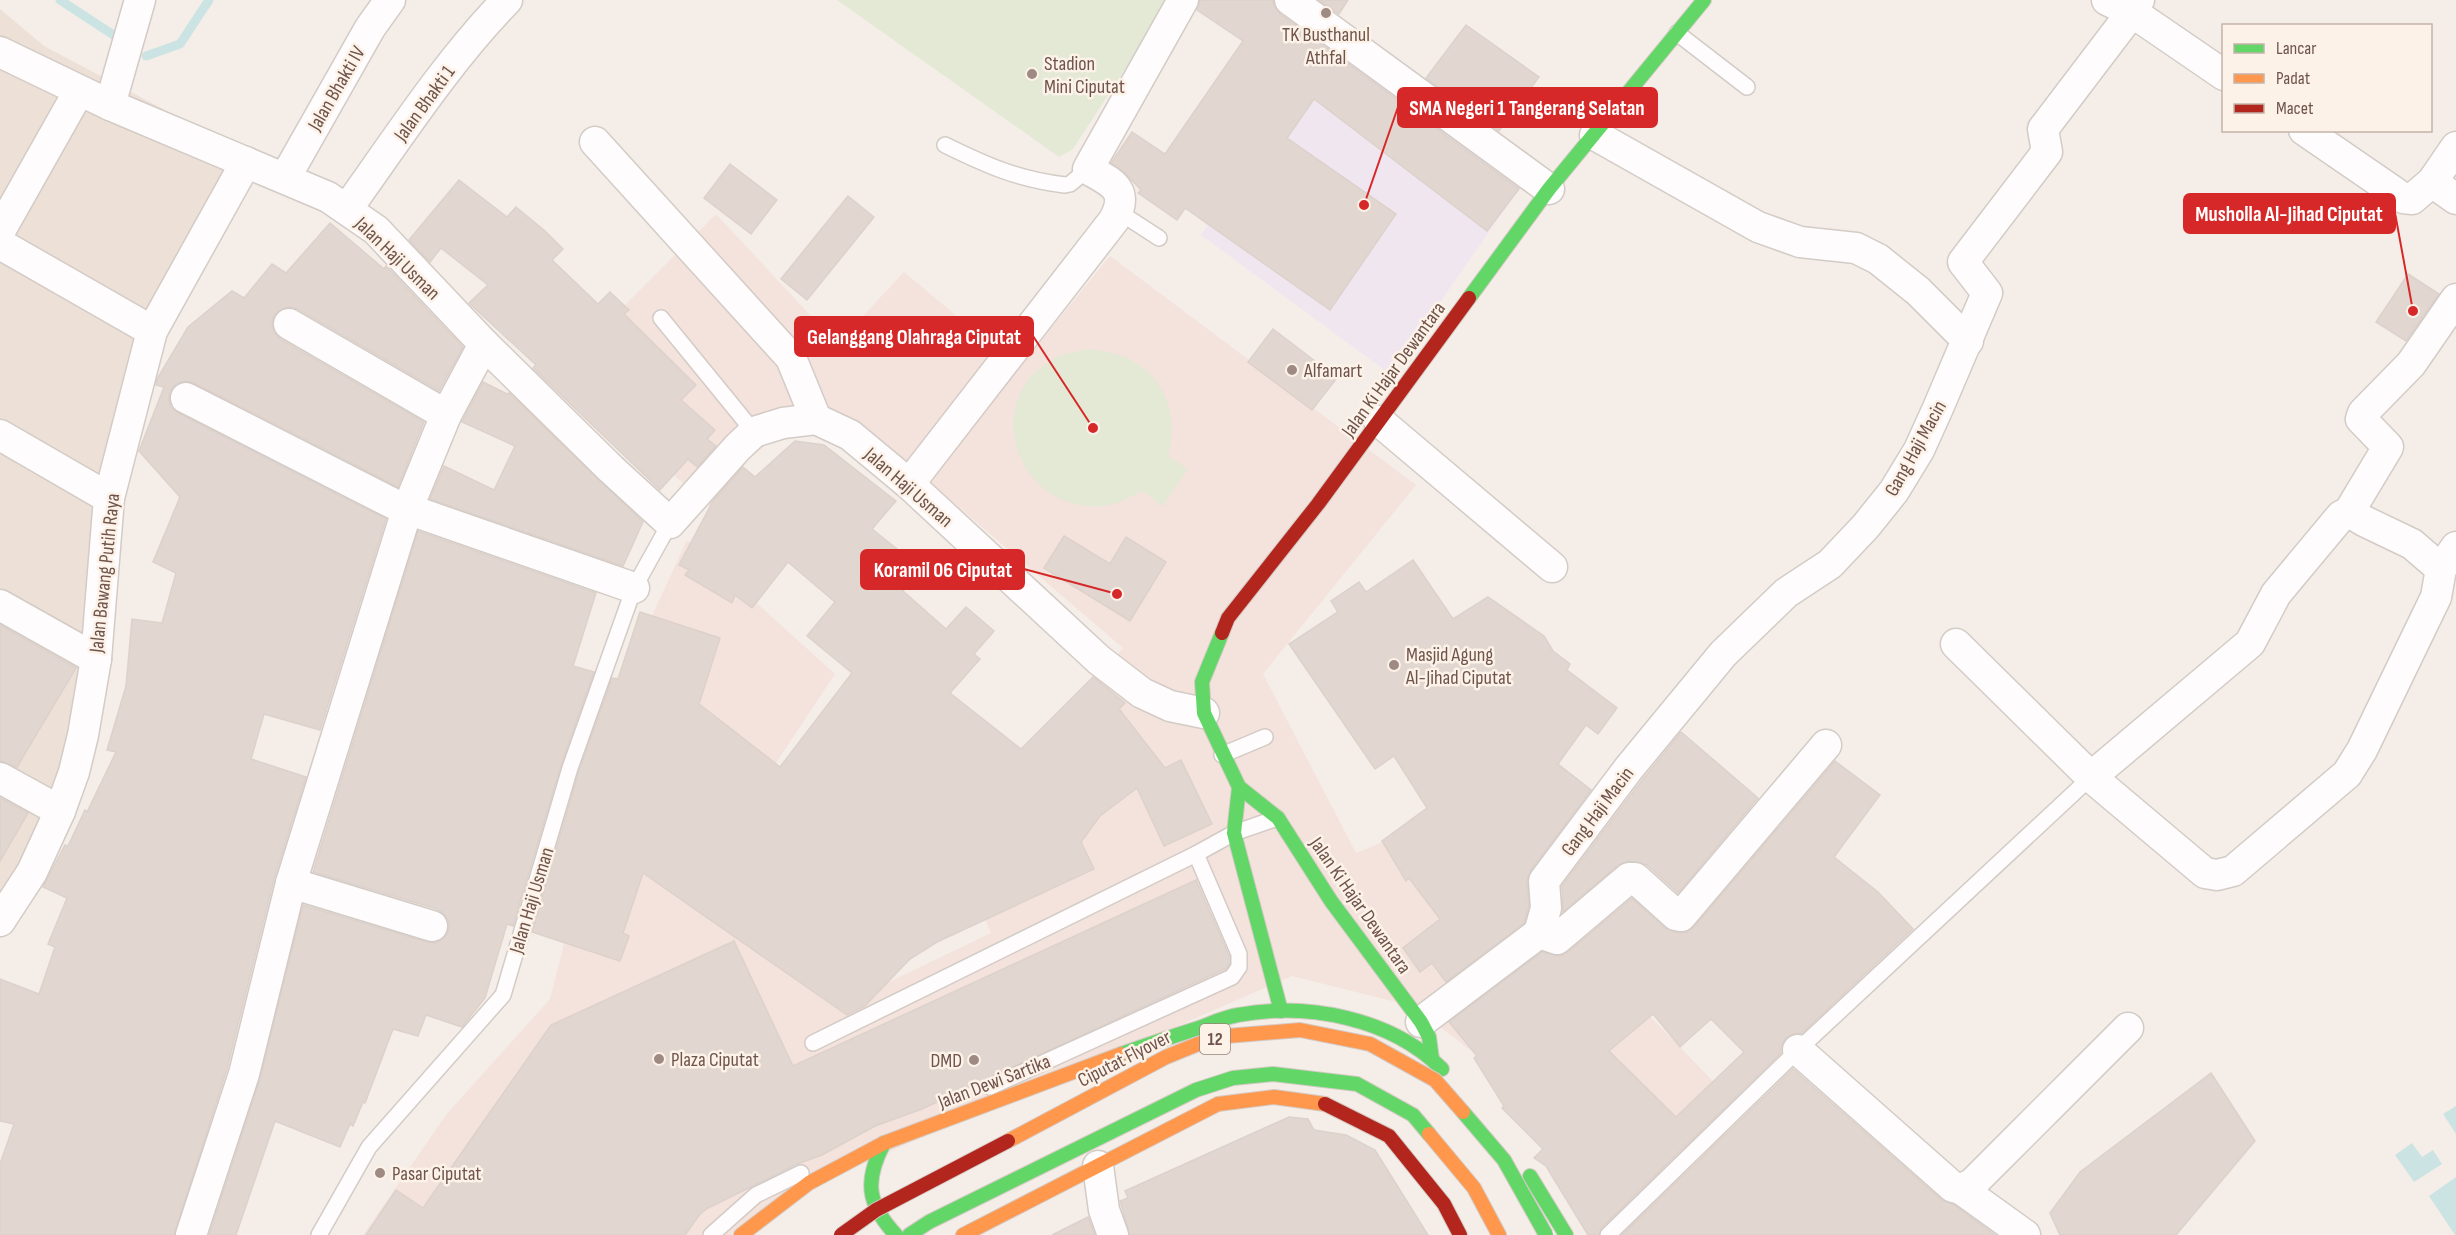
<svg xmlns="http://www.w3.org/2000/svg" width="2456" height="1235" viewBox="0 0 2456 1235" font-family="'Sofia Sans Condensed',sans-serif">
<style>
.residential{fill:#ede0d6}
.commercial{fill:#f4e2dc}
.education{fill:#f0e6f0}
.green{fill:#e3e9d4}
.water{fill:#cbe4e3}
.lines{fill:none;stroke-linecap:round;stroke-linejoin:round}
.stream{stroke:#cbe4e3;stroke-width:9}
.building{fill:#e1d6d0;stroke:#ddd1cb;stroke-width:1.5;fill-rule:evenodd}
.lane-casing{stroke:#d3cbc6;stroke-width:18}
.street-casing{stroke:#d3cbc6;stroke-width:33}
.fast-casing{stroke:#d4cac4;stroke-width:16}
.slow-casing{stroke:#d4cac4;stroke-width:16}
.jam-casing{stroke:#d4cac4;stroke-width:16}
.lane{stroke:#fefcfc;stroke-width:15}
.street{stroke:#fefcfc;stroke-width:30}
.fast{stroke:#63d668;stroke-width:14}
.slow{stroke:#ff974d;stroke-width:14}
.jam{stroke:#b3261e;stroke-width:14}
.fast-bridge-casing{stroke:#d3c9c5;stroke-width:16;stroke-linecap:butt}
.slow-bridge-casing{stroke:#d3c9c5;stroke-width:16;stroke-linecap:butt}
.jam-bridge-casing{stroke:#d3c9c5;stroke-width:16;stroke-linecap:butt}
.fast-bridge{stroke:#63d668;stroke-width:14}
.slow-bridge{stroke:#ff974d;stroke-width:14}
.jam-bridge{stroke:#b3261e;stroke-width:14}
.poi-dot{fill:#9e8a82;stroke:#fdf2e8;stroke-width:2}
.labels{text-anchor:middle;stroke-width:5;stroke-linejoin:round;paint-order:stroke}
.shield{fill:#fdf2e8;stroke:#9a837a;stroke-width:1.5}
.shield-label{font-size:18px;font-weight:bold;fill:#6f544b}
.poi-label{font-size:20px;fill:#6f544b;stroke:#fdf2e8;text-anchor:start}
.street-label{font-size:20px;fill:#6f544b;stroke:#fdf2e8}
.leader{fill:none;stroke:#d62828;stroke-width:2}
.callout-dot{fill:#d62828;stroke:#fdf2e8;stroke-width:2}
.callout{fill:#d62828;stroke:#d62828;stroke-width:2}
.callout-label{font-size:21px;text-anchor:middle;font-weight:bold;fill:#fff}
</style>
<rect width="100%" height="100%" fill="#f5eee8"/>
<polygon class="residential" points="0,9 44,46 263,162 136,372 75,778 0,926"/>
<polygon class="commercial" points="716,214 837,344 904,272 1019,368 1110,256 1416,485 1263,674 1356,853 1453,814 1744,1113 1673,1172 1724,1216 1702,1235 1606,1235 1501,1073 1412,1006 1292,976 767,1205 735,1235 363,1235 446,1115 550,999 644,633 687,540 835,674 703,873 862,995 991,933 950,838 1123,648 869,430 802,415 744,463 710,506 556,374"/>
<polygon class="education" points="1335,42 1528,176 1390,374 1201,235"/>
<g class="green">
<polygon points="837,0 1170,0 1073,149 1059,157"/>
<path d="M1087,349C1133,352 1167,375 1172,424C1173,434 1170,446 1168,456L1188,469L1163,506L1142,491C1130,497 1117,505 1103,506C1020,514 980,406 1048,362C1060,354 1074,352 1087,349Z"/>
</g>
<g class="water">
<polygon points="2456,1106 2456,1134 2443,1114"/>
<polygon points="2412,1143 2422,1157 2433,1150 2442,1164 2414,1182 2395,1155"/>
<polygon points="2456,1177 2456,1235 2455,1235 2429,1196"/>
</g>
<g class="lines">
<g class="stream">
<polyline points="60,0 118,38"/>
<polyline points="146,56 180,44 209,0"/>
</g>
</g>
<g class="building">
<polygon points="1200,0 1273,0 1275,7 1280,14 1519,189 1487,231 1314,99 1287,138 1396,214 1330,310 1185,208 1177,220 1138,193 1141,190 1123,171 1111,163 1132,132 1165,154 1243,41 1197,10"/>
<polygon points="1319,0 1348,0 1339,14"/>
<polygon points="1466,25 1539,77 1499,131 1426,78"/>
<polygon points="730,164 777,200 751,234 704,198"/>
<polygon points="459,180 507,217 516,207 545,231 563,249 552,260 598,304 610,292 629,310 624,314 696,385 681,400 715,430 707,439 716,446 697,467 688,459 660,490 533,368 536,365 469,303 488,285 441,248 430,262 409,240"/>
<polygon points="848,196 874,217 807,300 781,279"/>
<polygon points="330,223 384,269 386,266 463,347 439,391 298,309 290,307 281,309 274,316 272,323 274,332 280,339 424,422 398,487 194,383 186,381 177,383 170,391 169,399 171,407 178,413 386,519 320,730 264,714 251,759 306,777 274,879 227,1069 174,1235 0,1235 0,1164 14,1124 0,1121 0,979 39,994 55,947 48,944 67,898 43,887 65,845 68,846 85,810 87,812 116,752 107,750 126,686 132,619 162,623 176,573 153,562 180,497 139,451 164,387 156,385 157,379 188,327 232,291 244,298 272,264 286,273"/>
<polygon points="2408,274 2439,294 2406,341 2376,322"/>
<polygon points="1273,329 1337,378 1312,410 1248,362"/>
<polygon points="483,382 507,394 509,393 643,522 623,566 430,499 444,466 494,490 504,469 515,446 462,422"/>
<polygon points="795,441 824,445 896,501 872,529 921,568 903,591 946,629 966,607 994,631 974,654 980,659 950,693 1021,749 1093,677 1125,703 1119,709 1165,768 1181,760 1212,824 1164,846 1137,788 1100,816 1081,842 1094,869 937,942 910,959 865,1006 847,1015 643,873 623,933 629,936 620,961 532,932 579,771 612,678 618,679 640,612 720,638 699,704 780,767 852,673 807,636 835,602 788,562 752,608 735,595 732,603 685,575 689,570 679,565 713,501 743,467 755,477"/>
<polygon points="418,531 596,593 573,666 594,672 561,765 513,926 507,924 485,998 462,1027 426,1015 418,1036 393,1029 365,1103 363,1102 353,1126 350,1124 340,1147 275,1121 236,1235 209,1235 260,1079 303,905 427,942 436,943 444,938 448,932 449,922 444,914 437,909 313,872"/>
<polygon points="1064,536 1110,564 1126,537 1166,562 1130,621 1044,568"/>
<polygon points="1413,560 1453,619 1488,597 1544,636 1553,651 1570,664 1567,670 1617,708 1598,734 1586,725 1558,764 1591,790 1530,871 1527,882 1529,906 1524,923 1446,982 1432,963 1420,972 1403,948 1440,919 1409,878 1406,881 1382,841 1427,808 1394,756 1375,769 1289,644 1338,612 1331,601 1359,582 1366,592"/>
<polygon points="0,625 76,668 17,767 0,761"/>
<polygon points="1681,732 1758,798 1678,893 1647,865 1629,861 1618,865 1563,912 1562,886 1643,779"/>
<path d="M1835,761L1880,795L1834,857L1878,892L1913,929L1802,1033L1793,1034L1786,1038L1781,1046V1053L1601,1228L1599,1235H1588L1546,1166L1534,1158L1543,1149L1502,1108L1504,1106L1474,1058L1477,1056L1449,1022L1542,952L1560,956L1568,952L1632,898L1665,928L1678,933L1687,932L1694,927ZM1653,1014L1680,1047L1711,1019L1744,1052L1676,1117L1609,1051Z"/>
<polygon points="0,798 28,813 0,861"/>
<polygon points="1196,880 1229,956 1229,964 1227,968 922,1109 875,1126 822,1155 797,1164 708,1208 700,1214 685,1235 366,1235 396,1190 423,1208 551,1025 734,941 793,1066"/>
<polygon points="1793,1069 1942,1200 1954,1205 1995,1235 1622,1235"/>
<polygon points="2211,1073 2255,1141 2176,1235 2060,1235 2050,1213 2080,1172"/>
<polygon points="1289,1117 1308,1119 1314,1130 1346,1135 1375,1150 1428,1235 1130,1235 1120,1201 1128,1198 1125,1191"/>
<polygon points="1088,1217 1095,1235 1052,1235"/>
</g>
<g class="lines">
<g class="lane-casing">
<g id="lane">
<polyline points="1677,33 1747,87"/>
<path d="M945,145C988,166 1017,179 1065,185L1070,184L1088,169"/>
<polyline points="1119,212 1159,238"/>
<polyline points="661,318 754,432"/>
<polyline points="1222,755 1265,737"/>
<polyline points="813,1043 1196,854 1234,833 1277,818"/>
<polyline points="990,1087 1232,977 1239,967 1239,954 1196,854"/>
<polyline points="319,1235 369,1147 503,995 570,768 634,588 670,523"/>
<polyline points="711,1235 756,1195 801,1173"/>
<polyline points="1608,1235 1798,1050 2091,777"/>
</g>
</g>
<g class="street-casing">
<g id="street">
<polyline points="1290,0 1549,189"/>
<polyline points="2107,0 2132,12 2224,75"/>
<polyline points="0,52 110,105 328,197 376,230 484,344 611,469 670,523 738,447 754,432 783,423 816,419 850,435 909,484 1099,660 1142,693 1170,706 1204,713"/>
<polyline points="110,105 140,0"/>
<polyline points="2304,130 2403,198 2412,199 2432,182 2456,147"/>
<polyline points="1595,135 1758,227 1800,242 1856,248 1878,259 1918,291 1968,341"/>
<polyline points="595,142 791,358 816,419"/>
<polyline points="285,178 370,28 390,0"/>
<polyline points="2432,182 2456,199"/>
<path d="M347,209C398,138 446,63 507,0"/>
<polyline points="0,231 79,91"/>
<polyline points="0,244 152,331"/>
<polyline points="289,324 446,415"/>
<polyline points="186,398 396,505 634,588"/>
<polyline points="1379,421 1552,567"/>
<polyline points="0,435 109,498"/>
<path d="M909,484L1114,220C1130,189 1112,183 1088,169L1183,0"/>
<polyline points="2349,512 2364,521 2412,544 2441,569"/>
<polyline points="0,605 96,659"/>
<polyline points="1956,644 2091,777 2205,873 2217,875 2233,871 2347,774 2362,750 2436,597 2441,569 2456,547"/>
<polyline points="2091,777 2250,643 2276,594 2341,516 2349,512 2388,447 2361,419 2363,413 2411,364 2456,299"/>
<polyline points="0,778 60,811"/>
<polyline points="291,883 432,926"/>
<polyline points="0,921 32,872 60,811 74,772 83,735 96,659 109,498 152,331 246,162"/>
<polyline points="1539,933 1546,908 1544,881 1629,768 1723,654 1786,593 1830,564 1866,526 1894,491 1919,450 1938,408 1987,293 1963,262 2047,152 2043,129 2132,12 2139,0"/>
<polyline points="1421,1022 1539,933 1557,939 1629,878 1635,878 1676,915 1681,916 1826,745"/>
<polyline points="1798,1050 1953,1187 1961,1189 1972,1184 2128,1028"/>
<polyline points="1098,1166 1104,1210 1113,1235"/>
<polyline points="1961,1189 2025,1235"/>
<polyline points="191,1235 244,1074 291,883 407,510 446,415 484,344"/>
</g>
</g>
<g class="fast-casing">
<g id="fast">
<polyline points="1469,298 1549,189 1704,0"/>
<polyline points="1222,633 1202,682 1204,713 1239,787 1278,818 1331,901 1421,1022 1429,1037 1432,1059"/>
<polyline points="1239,787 1234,833 1281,1011"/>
<path d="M1121,1054C1147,1045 1173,1036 1199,1028C1212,1023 1225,1017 1238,1015C1307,1002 1391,1018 1442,1069"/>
<path d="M884,1143C864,1181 867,1204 896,1235"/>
<polyline points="1530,1176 1566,1235"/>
<polyline points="909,1235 929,1222 1196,1090 1233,1078 1273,1074 1357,1084 1413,1115 1429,1134"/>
</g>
</g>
<g class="slow-casing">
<g id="slow">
<polyline points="1429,1134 1474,1188 1499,1235"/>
<polyline points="741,1235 809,1183 884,1143 1121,1054"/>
<polyline points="963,1235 1218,1104 1274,1097 1325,1104"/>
</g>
</g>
<g class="jam-casing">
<g id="jam">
<polyline points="1222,633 1228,618 1318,504 1469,298"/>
<polyline points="1325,1104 1389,1136 1444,1204 1460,1235"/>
</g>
</g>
<use href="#lane" class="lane"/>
<use href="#street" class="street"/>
<use href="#fast" class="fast"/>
<use href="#slow" class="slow"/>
<use href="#jam" class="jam"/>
<g class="fast-bridge-casing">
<polyline id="fast-bridge" points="1463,1112 1504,1160 1546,1235"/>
</g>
<g class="slow-bridge-casing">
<polyline id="slow-bridge" points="1008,1141 1166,1057 1198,1044 1227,1036 1300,1030 1370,1044 1435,1080 1463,1112"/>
</g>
<g class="jam-bridge-casing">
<polyline id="jam-bridge" points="841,1235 876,1210 1008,1141"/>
</g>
<use href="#fast-bridge" class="fast-bridge"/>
<use href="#slow-bridge" class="slow-bridge"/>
<use href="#jam-bridge" class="jam-bridge"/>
</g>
<g class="poi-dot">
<circle cx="1326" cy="13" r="6"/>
<circle cx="1032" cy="74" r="6"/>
<circle cx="1292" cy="370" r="6"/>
<circle cx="1394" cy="665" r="6"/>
<circle cx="659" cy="1059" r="6"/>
<circle cx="974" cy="1060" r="6"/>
<circle cx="380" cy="1173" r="6"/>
</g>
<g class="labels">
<rect class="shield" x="1200" y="1024" width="30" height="30" rx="4.5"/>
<g class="shield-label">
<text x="1215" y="1045">12</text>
</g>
<g class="poi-label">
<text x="1326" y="41" text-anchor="middle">TK Busthanul<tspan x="1326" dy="23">Athfal</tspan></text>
<text x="1044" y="70">Stadion<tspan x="1044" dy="23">Mini Ciputat</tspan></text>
<text x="1304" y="377">Alfamart</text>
<text x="1406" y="661">Masjid Agung<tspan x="1406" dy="23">Al-Jihad Ciputat</tspan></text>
<text x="671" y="1066">Plaza Ciputat</text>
<text x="962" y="1067" text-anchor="end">DMD</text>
<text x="392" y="1180">Pasar Ciputat</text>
</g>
<g class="street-label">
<text transform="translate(336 88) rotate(-60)" y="7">Jalan Bhakti IV</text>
<text transform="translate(424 103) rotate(-54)" y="7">Jalan Bhakti 1</text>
<text transform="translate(398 258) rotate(44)" y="7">Jalan Haji Usman</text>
<text transform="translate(1393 369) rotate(-54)" y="7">Jalan Ki Hajar Dewantara</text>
<text transform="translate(1915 448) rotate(-61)" y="7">Gang Haji Macin</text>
<text transform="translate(909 487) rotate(41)" y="7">Jalan Haji Usman</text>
<text transform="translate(104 573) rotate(-84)" y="7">Jalan Bawang Putih Raya</text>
<text transform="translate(1597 811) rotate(-53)" y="7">Gang Haji Macin</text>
<text transform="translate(531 900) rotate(-73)" y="7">Jalan Haji Usman</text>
<text transform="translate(1361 905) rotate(55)" y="7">Jalan Ki Hajar Dewantara</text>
<text transform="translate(1124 1058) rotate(-27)" y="7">Ciputat Flyover</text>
<text transform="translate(994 1081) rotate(-21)" y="7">Jalan Dewi Sartika</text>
</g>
</g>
<path class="leader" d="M1364 205L1398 107M2413 311L2395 213M1093 428L1033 336M1117 594L1024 569"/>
<g class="callout-dot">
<circle cx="1364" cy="205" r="6"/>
<circle cx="2413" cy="311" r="6"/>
<circle cx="1093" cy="428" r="6"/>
<circle cx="1117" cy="594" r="6"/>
</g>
<g class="callout">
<rect x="1398" y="88" width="259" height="39" rx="6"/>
<rect x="2184" y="194" width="211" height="39" rx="6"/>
<rect x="795" y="317" width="238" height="39" rx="6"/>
<rect x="861" y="550" width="163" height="39" rx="6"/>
</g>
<g class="callout-label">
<text x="1527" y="115">SMA Negeri 1 Tangerang Selatan</text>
<text x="2289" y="221">Musholla Al-Jihad Ciputat</text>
<text x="914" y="344">Gelanggang Olahraga Ciputat</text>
<text x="943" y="577">Koramil 06 Ciputat</text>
</g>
<rect x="2222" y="24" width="210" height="108" fill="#fdf2e8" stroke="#c4b3a9" stroke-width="1.5"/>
<rect x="2234" y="44" width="30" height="9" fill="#63d668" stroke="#c4b3a9" stroke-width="1.5"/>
<text x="2276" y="54" font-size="18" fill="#6f544b">Lancar</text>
<rect x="2234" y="74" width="30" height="9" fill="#ff974d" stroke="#c4b3a9" stroke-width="1.5"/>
<text x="2276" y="84" font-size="18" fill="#6f544b">Padat</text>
<rect x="2234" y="104" width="30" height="9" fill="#b3261e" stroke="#c4b3a9" stroke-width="1.5"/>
<text x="2276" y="114" font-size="18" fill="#6f544b">Macet</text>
</svg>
